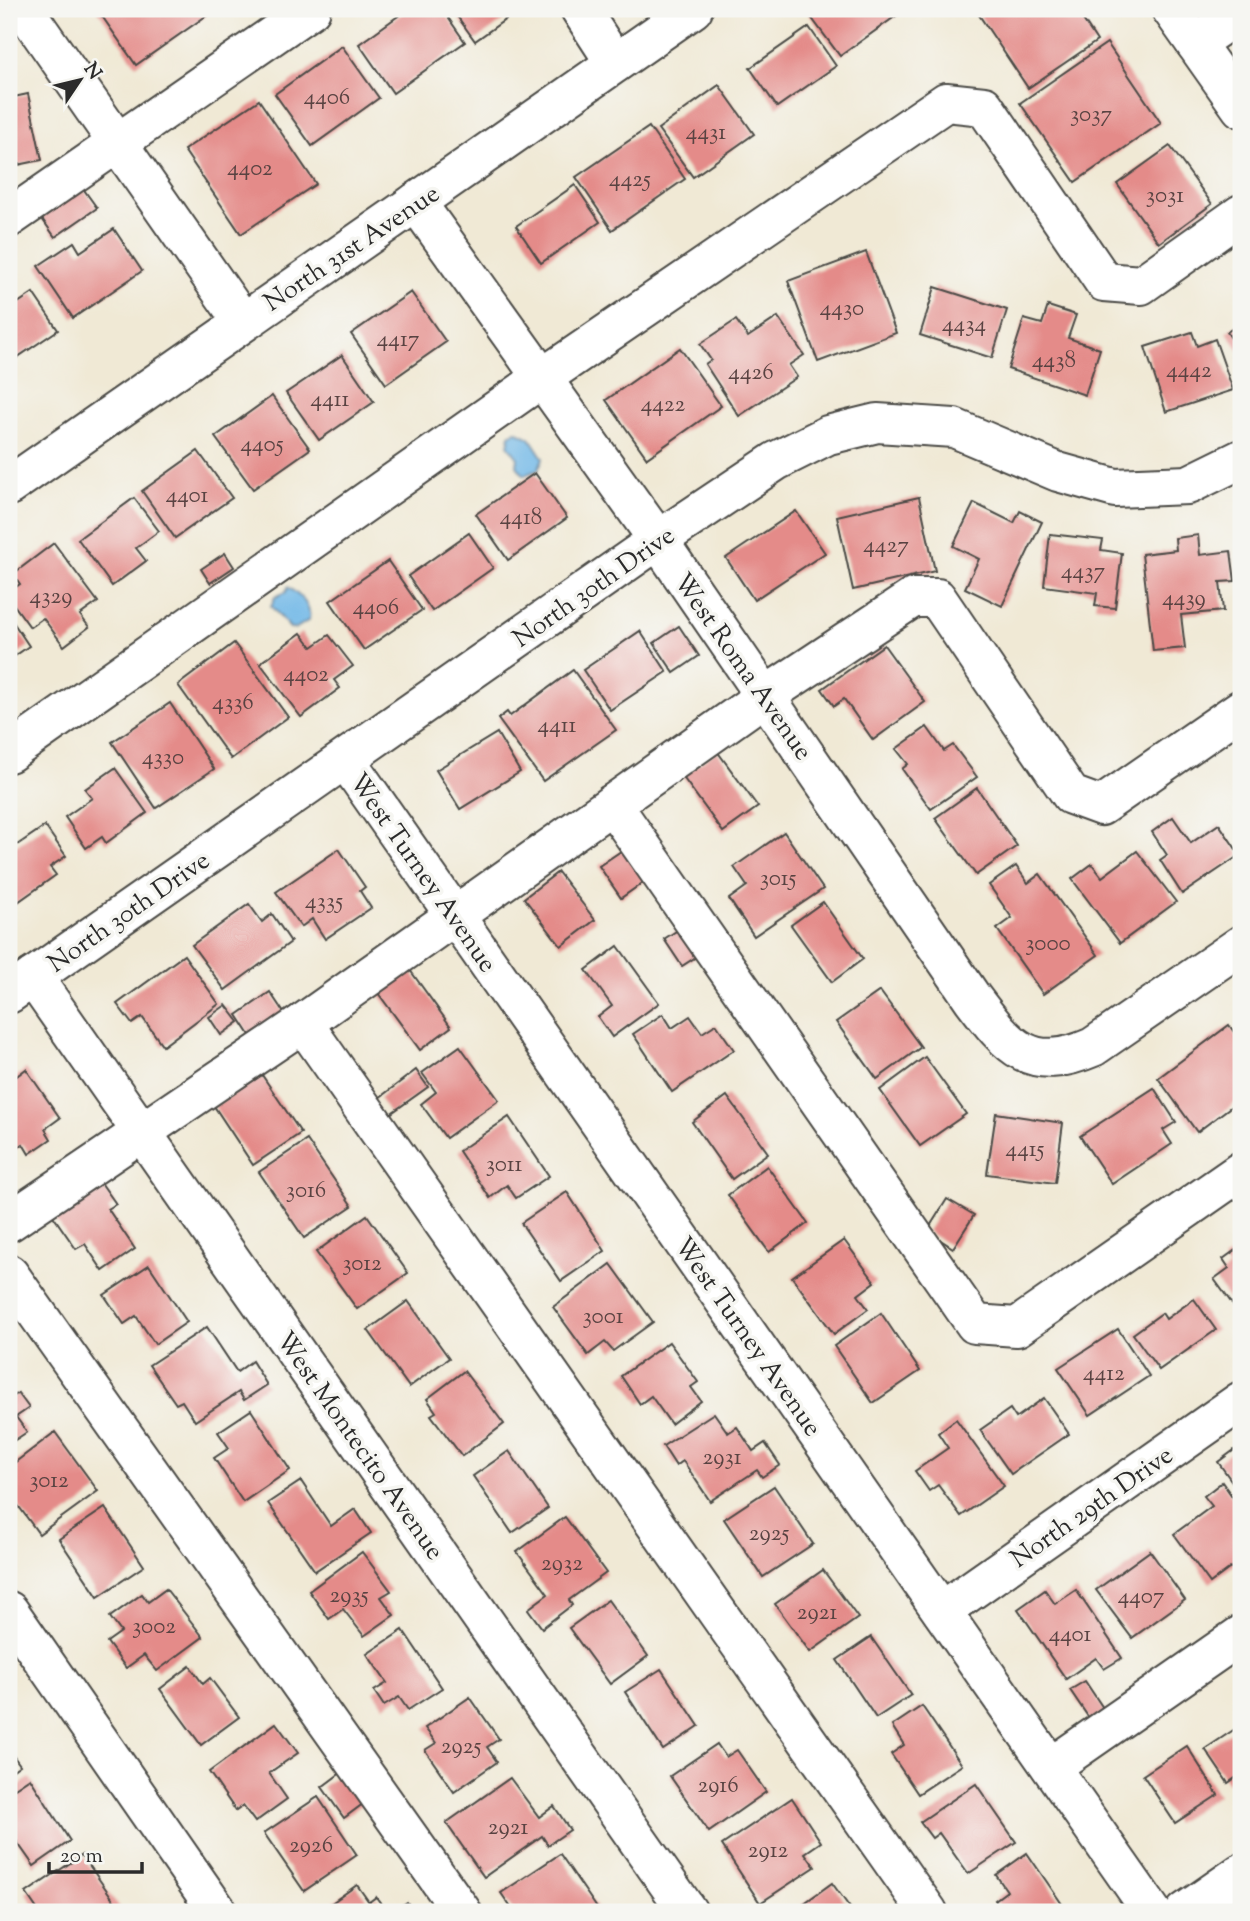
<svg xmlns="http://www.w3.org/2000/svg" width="1250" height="1921" viewBox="0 0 1250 1921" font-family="'Sorts Mill Goudy',serif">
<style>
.water{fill:#70b7e7;stroke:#4e7189;stroke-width:2}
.building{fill:#e48b89}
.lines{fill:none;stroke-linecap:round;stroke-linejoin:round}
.minor-casing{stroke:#494844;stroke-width:42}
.minor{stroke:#fff;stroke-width:38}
.labels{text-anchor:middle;stroke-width:7;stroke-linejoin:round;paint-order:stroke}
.number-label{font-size:23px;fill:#594342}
.street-label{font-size:26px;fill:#2b2b2b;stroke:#f6f6f2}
</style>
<rect width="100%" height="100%" fill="#f6f6f2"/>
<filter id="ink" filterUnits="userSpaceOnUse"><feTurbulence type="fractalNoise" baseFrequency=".0143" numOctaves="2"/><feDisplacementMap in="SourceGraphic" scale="14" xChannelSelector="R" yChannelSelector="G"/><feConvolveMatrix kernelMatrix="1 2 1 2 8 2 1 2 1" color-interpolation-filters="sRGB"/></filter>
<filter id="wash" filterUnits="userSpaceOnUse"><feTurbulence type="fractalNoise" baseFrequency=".00686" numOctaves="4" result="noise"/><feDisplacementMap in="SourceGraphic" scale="28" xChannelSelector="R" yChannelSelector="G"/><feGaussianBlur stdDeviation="1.57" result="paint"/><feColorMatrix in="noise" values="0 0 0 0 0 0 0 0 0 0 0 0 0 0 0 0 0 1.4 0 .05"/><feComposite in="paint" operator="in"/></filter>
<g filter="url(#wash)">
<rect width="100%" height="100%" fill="#f0e9d5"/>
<g class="water">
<polygon points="516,431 530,438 543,458 538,470 524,475 517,466 518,458 508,445 510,435"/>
<path d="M288,587C298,595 312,604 309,620L295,629L290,628L271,606L275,597L286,592Z"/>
</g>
<g id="blocks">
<g class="building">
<polygon points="97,9 202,9 206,16 136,65"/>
<polygon points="408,9 442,9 465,42 393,93 359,44"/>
<polygon points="452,9 520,9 475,41"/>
<polygon points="805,9 897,9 900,13 840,56"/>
<polygon points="982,9 1076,9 1097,41 1028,88 977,12"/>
<polygon points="809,27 836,66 777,107 750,68"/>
<polygon points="1107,43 1161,123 1075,182 1020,103"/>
<polygon points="342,46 379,98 312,146 275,94"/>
<polygon points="719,85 754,134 693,177 658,129"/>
<polygon points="28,94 42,160 13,166 9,151 9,98"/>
<polygon points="259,100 316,184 241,234 184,150"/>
<polygon points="649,127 685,179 612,230 576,177"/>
<polygon points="1170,146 1212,204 1159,243 1117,184"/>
<polygon points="575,185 600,222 541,263 516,226"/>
<polygon points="82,187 97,208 55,237 40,216"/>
<polygon points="114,229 142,271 73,318 38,266 74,242 80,252"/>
<polygon points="866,252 896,333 818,362 788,281"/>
<polygon points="935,287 1007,310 992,358 920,335"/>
<polygon points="411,292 446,342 386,384 351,334"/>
<polygon points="33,293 58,330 9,363 9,309"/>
<polygon points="1048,306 1076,315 1068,338 1100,349 1085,395 1008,369 1024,319 1042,324"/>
<polygon points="778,317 804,355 789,365 797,377 739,416 705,364 711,360 700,344 736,320 748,337"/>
<polygon points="1241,323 1241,353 1227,332"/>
<polygon points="1192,332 1197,346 1215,339 1233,390 1166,412 1145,347"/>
<polygon points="680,348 721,406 647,458 606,400"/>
<polygon points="342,355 374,402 319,440 286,393"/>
<polygon points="272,396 310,449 253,489 215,437"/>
<polygon points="198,451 232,498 175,538 142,491"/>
<polygon points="535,473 567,518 508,560 476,514"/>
<polygon points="919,497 935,571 853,590 837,516"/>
<polygon points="134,498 159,531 136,548 146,561 112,586 78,539"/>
<polygon points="974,503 1014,523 1020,511 1042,522 1002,606 965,588 979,559 953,546"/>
<polygon points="796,511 825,553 754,600 726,558"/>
<polygon points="469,533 493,568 432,611 408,576"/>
<polygon points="1050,534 1103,540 1101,550 1122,553 1115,608 1095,606 1097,593 1044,586"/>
<polygon points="1198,535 1200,555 1231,551 1235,581 1220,582 1223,611 1181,615 1185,648 1153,651 1142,554 1176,550 1175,538"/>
<polygon points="54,543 98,602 80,615 89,627 64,646 43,618 30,627 9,598 9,592 20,584 13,574"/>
<polygon points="225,553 234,567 210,583 201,569"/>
<polygon points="388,561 422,610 364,650 330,601"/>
<polygon points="9,616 29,646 9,660"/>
<polygon points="679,626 699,656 674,673 654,643"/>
<polygon points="640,631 667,672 610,710 583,670"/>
<polygon points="301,633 312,647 329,635 353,666 334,680 340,688 301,717 260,663"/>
<polygon points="234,643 288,717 231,759 178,685"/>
<polygon points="884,645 925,702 873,740 844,699 834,706 822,689"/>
<polygon points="573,670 616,730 543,781 498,719 507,712 510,716"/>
<polygon points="170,703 214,769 156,808 112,742"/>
<polygon points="927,727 944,751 953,745 977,777 931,809 902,769 908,764 896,749"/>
<polygon points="497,733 520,772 460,809 436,770"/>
<polygon points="717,751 758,807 723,832 682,776"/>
<polygon points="115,768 147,813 106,843 102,837 86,848 65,817 92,798 85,789"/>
<polygon points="977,788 1017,846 976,875 935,818"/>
<polygon points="1173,817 1191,843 1219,824 1240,855 1182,894 1160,860 1167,855 1152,832"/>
<polygon points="45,826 66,856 50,867 56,875 15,904 9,895 9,837 17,845"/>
<polygon points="784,832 823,889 754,936 729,899 747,886 734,867"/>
<polygon points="627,847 648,879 621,898 599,866"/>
<polygon points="339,849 365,887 360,891 371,908 325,939 312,919 301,927 276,892"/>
<polygon points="1137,851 1176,902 1120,943 1072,879 1092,864 1102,877"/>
<polygon points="1016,866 1028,883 1040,874 1098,955 1043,994 997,929 1012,918 989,885"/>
<polygon points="558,872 595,920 561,946 524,898"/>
<polygon points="823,902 863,959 832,982 791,925"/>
<polygon points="249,904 262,922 272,914 291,942 225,990 192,945"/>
<polygon points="681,928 699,955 682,966 664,939"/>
<polygon points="618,946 659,1003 612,1037 598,1017 612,1006 586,970"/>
<polygon points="184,955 219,1004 163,1046 142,1017 132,1024 117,1004"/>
<polygon points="410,970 451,1027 420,1050 378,993"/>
<polygon points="880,991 921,1047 877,1079 836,1022"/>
<polygon points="270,992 288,1019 254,1041 237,1015"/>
<polygon points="226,1005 239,1022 221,1035 209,1017"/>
<polygon points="663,1014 672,1028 690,1016 702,1033 716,1024 734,1050 672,1092 633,1034"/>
<polygon points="1229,1025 1241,1042 1241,1099 1197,1132 1158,1078"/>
<polygon points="460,1046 499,1100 446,1138 421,1104 436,1092 422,1073"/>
<polygon points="925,1057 966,1114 920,1146 880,1090"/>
<polygon points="26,1069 60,1118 45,1129 51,1139 29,1154 23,1144 9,1154 9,1082"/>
<polygon points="416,1070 428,1087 390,1114 379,1098"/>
<polygon points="262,1075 301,1133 253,1165 214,1106"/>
<polygon points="1154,1088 1176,1122 1163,1130 1172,1144 1112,1184 1080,1136"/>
<polygon points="727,1096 768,1153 732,1179 692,1122"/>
<polygon points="996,1113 1063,1123 1055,1183 987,1174"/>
<polygon points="509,1117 549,1176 516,1198 507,1185 490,1198 459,1151"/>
<polygon points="307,1140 352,1206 304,1238 259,1172"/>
<polygon points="767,1166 808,1223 769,1252 728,1195"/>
<polygon points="97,1177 116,1204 108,1209 135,1249 103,1271 85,1244 76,1249 49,1210"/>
<polygon points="567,1192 605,1251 561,1281 521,1223"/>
<polygon points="947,1199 974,1215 953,1248 927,1231"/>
<polygon points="367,1215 408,1273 357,1309 316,1252"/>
<polygon points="844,1240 875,1282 858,1295 868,1309 834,1334 792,1277"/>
<polygon points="1241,1246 1241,1316 1214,1279 1229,1268 1223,1259"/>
<polygon points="611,1264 653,1322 613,1351 605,1342 588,1355 553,1307"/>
<polygon points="149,1265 187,1322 155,1344 136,1316 124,1324 104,1295"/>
<polygon points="1194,1299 1216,1330 1159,1370 1133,1334 1162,1313 1166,1319"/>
<polygon points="408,1301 449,1358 409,1387 368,1330"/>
<polygon points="881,1313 920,1371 873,1403 834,1346"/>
<polygon points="207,1327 237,1372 252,1361 267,1385 244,1400 239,1392 195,1421 182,1401 176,1404 149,1365"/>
<polygon points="1118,1329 1149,1376 1090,1415 1058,1368"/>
<polygon points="669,1342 698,1382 691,1387 701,1401 671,1424 651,1396 640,1404 621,1376"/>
<polygon points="464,1371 504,1424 462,1456 431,1415 436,1412 427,1399"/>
<polygon points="18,1393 29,1408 16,1417 27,1432 9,1444 9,1400"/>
<polygon points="1044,1398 1069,1434 1011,1474 980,1430 1010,1409 1016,1418"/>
<polygon points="251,1410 290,1470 243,1502 214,1458 229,1448 218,1432"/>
<polygon points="714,1413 728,1433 737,1427 753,1451 765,1443 780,1465 762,1477 757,1470 710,1501 683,1461 676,1466 663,1446"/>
<polygon points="956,1419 1004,1486 961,1516 938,1485 929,1491 915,1471 948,1448 938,1433"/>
<polygon points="55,1432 98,1491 39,1534 9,1493 9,1467"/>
<polygon points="1241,1445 1241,1494 1218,1462"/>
<polygon points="509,1451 548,1508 512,1533 473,1476"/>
<polygon points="301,1481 331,1526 355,1509 371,1533 315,1571 268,1503"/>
<polygon points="1222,1482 1241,1509 1241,1560 1210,1583 1174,1534 1212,1506 1204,1496"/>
<polygon points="774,1486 813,1544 763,1577 724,1519"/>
<polygon points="105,1508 144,1566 98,1597 59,1539"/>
<polygon points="565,1517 606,1573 569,1600 572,1605 542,1628 528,1609 548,1594 517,1552"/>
<polygon points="1150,1551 1185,1600 1132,1638 1096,1590"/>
<polygon points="362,1552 391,1591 381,1597 394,1615 364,1636 343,1609 329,1619 309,1591"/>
<polygon points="823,1570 858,1618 810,1652 775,1604"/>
<polygon points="166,1589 203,1637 157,1671 144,1655 126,1668 107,1642 121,1632 110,1617 142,1594 148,1602"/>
<polygon points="1045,1590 1055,1604 1076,1590 1122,1658 1104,1669 1096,1658 1066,1679 1018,1609"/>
<polygon points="608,1600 648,1656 610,1684 569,1628"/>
<polygon points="403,1630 442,1688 408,1710 399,1697 384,1706 374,1691 387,1683 367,1654"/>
<polygon points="871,1637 911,1695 876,1718 837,1660"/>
<polygon points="190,1666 203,1684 210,1678 239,1717 201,1745 160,1689"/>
<polygon points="661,1669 699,1726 663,1750 625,1692"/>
<polygon points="1085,1681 1105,1711 1091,1721 1070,1690"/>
<polygon points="470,1697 499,1739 487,1747 497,1762 454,1792 425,1750 436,1743 425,1728"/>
<polygon points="922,1706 962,1765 918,1794 891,1754 904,1745 892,1726"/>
<polygon points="276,1723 298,1753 269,1773 287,1799 255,1822 243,1806 236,1811 209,1772"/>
<polygon points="1241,1725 1241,1774 1228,1783 1205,1749"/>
<polygon points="717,1744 726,1757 737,1750 766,1792 709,1832 670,1776"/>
<polygon points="1187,1746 1218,1795 1175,1823 1143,1775"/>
<polygon points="9,1750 20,1765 9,1773"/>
<polygon points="346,1769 368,1800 344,1818 322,1787"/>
<polygon points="30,1778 70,1841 34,1866 17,1842 9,1849 9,1792"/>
<polygon points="510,1778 539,1817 554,1806 570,1830 548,1845 542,1836 484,1877 446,1823"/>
<polygon points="976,1784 1016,1842 968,1874 939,1833 932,1838 920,1822"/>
<polygon points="318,1797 357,1855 304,1891 264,1833"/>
<polygon points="792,1798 821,1842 805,1853 815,1867 760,1903 722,1845"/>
<polygon points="1027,1853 1064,1907 1057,1912 1003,1912 995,1900 1007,1891 996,1875"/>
<polygon points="560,1854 599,1911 514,1912 501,1893"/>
<polygon points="82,1855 122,1912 39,1912 26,1893"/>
<polygon points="832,1883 853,1912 792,1912"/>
<polygon points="357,1885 369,1902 376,1897 387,1912 319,1912"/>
<polygon points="407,1902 414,1912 392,1912"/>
</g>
</g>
</g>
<g filter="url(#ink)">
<use href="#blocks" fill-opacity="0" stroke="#494844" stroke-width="2"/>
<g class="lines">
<g class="minor-casing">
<g id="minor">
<polyline points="24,9 242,321"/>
<polyline points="580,9 615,63"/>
<polyline points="1171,9 1241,108"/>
<polyline points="1195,43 1241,12"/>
<path d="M416,202L658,540L973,999C1010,1048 1030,1074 1093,1047L1241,945"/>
<polyline points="9,218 311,9"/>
<polyline points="9,486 693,9"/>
<polyline points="9,753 542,378 946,102 984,106 1104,282 1141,285 1241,214"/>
<polyline points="346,760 1152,1912"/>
<polyline points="612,804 975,1324 1017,1327 1241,1171"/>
<polyline points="33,977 688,1912"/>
<polyline points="9,994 658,540 776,461 828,435 877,423 954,428 1058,472 1115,488 1188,485 1241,459"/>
<polyline points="303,1023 928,1912"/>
<polyline points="9,1222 303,1023 765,696 913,598 937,598 1071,795 1101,806 1241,709"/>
<polyline points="9,1274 462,1912"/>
<polyline points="9,1611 218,1912"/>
<polyline points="942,1611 1241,1401"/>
<polyline points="1051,1767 1241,1635"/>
<polyline points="1185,1912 1241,1873"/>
</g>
</g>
<use href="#minor" class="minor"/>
</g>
</g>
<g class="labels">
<g class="number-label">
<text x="327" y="104">4406</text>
<text x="1091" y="121">3037</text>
<text x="706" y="139">4431</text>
<text x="250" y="175">4402</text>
<text x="630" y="186">4425</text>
<text x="1165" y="202">3031</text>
<text x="842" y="315">4430</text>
<text x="964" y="331">4434</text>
<text x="398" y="346">4417</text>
<text x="1054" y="367">4438</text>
<text x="1189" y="377">4442</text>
<text x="751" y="379">4426</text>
<text x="330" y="406">4411</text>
<text x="663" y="411">4422</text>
<text x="262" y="451">4405</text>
<text x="187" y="502">4401</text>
<text x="521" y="524">4418</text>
<text x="886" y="552">4427</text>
<text x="1083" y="578">4437</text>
<text x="51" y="603">4329</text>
<text x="1184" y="605">4439</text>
<text x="376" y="614">4406</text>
<text x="306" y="681">4402</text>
<text x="233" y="709">4336</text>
<text x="557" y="732">4411</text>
<text x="163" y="764">4330</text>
<text x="778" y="885">3015</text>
<text x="324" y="908">4335</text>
<text x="1048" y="950">3000</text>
<text x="1025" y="1156">4415</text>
<text x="504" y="1171">3011</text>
<text x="306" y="1197">3016</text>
<text x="362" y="1270">3012</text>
<text x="603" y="1323">3001</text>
<text x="1104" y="1380">4412</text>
<text x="722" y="1464">2931</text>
<text x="49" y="1487">3012</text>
<text x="769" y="1540">2925</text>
<text x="562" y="1570">2932</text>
<text x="349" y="1602">2935</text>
<text x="1141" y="1603">4407</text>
<text x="817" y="1619">2921</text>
<text x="154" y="1633">3002</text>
<text x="1070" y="1641">4401</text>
<text x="461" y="1753">2925</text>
<text x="718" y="1792">2916</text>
<text x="508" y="1834">2921</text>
<text x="311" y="1852">2926</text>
<text x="768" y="1857">2912</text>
</g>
<g class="street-label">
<text transform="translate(351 247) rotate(-34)" y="9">North 31st Avenue</text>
<text transform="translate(593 586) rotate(-35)" y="9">North 30th Drive</text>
<text transform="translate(744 666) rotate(55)" y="9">West Roma Avenue</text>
<text transform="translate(424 872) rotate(55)" y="9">West Turney Avenue</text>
<text transform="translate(128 911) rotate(-35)" y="9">North 30th Drive</text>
<text transform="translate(749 1336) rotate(55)" y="9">West Turney Avenue</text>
<text transform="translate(361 1445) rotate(55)" y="9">West Montecito Avenue</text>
<text transform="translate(1091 1506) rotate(-35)" y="9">North 29th Drive</text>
</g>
</g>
<rect width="1250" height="1921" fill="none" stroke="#f6f6f2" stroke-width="35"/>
<g transform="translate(80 80) rotate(55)" stroke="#f6f6f2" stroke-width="5" paint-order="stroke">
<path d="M0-5L12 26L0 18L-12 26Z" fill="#2b2b2b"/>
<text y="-10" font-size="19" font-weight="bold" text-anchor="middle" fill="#2b2b2b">N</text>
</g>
<path d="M49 1862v10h93v-10" fill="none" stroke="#2b2b2b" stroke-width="3.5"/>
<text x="60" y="1862" font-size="21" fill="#2b2b2b" stroke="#f6f6f2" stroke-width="5" paint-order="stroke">20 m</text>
</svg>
